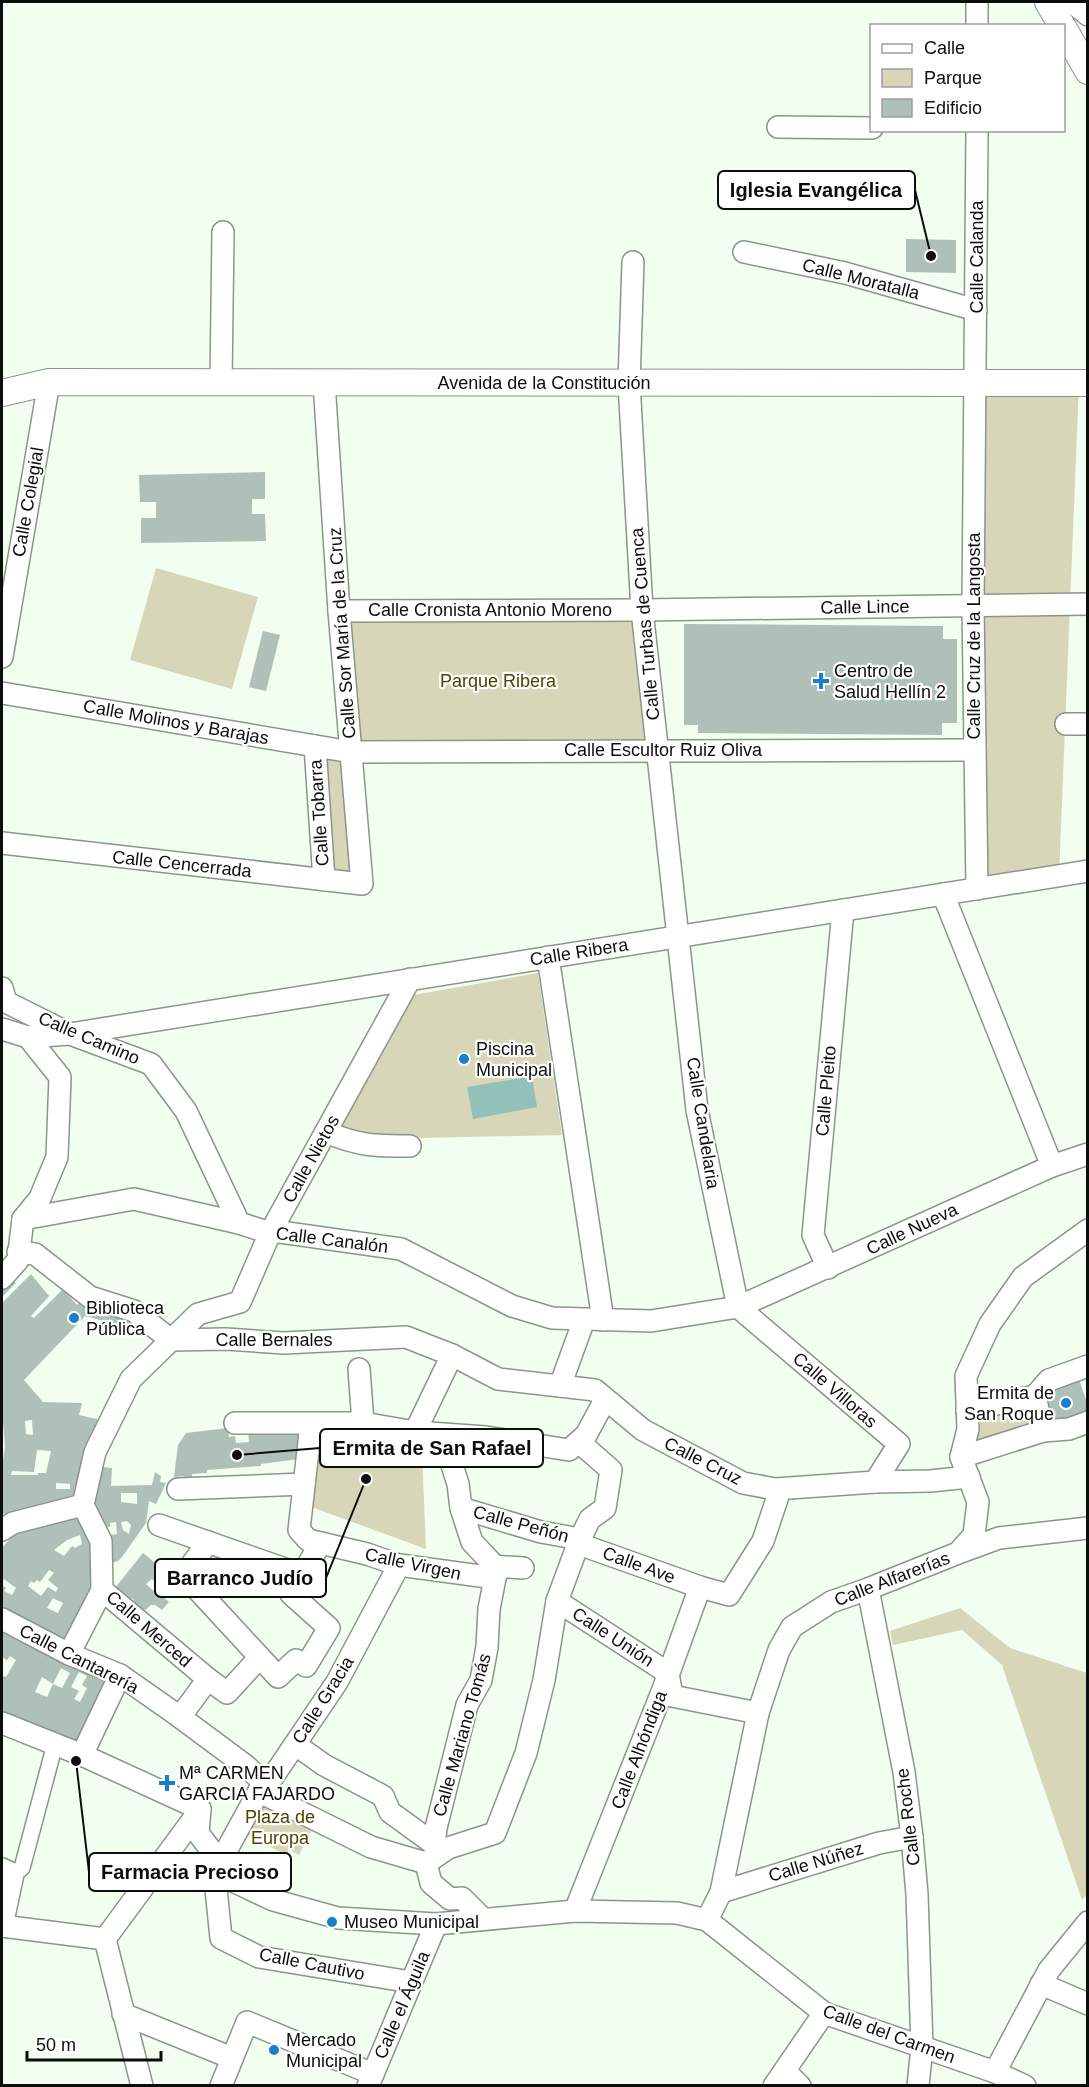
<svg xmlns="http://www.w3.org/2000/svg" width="1089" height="2087" viewBox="0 0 1089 2087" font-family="Arial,sans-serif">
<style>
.green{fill:#d8d6b8}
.water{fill:#93c1ba}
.building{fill:#aec0b7;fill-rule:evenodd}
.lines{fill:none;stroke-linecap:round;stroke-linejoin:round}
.pedestrian-casing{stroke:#8a9689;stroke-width:18}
.minor-casing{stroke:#8a9689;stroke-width:24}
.tertiary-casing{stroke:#8a9689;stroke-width:28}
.pedestrian{stroke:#fff;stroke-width:15}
.minor{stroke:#fff;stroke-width:21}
.tertiary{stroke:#fff;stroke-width:26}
.poi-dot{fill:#1a7fca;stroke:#fff;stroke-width:2}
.labels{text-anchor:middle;stroke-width:4.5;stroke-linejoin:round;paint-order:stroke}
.street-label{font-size:18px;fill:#0b0f0b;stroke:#fff}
.poi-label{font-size:18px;fill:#0b0f0b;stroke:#fff;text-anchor:start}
.park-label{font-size:18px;fill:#4b4503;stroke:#fff}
.leader{fill:none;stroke:#0b0f0b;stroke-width:2}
.callout-dot{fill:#0b0f0b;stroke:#fff;stroke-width:2}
.callout{fill:#fff;stroke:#0b0f0b;stroke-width:2}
.callout-label{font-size:20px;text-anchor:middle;font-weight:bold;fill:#0b0f0b}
</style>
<rect width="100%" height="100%" fill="#f1fef0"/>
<g class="green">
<polygon points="976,383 1079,383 1059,876 977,889"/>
<polygon points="156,568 258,597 232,689 130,660"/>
<polygon points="642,610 656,750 351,752 362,884 324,880 315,746 351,752 339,611"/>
<polygon points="538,973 562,1135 373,1139 342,1130 341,1124 413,995"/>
<polygon points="1035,1398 1043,1429 962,1454 967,1410"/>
<polygon points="312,1450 422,1453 426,1549 306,1505"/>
<polygon points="960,1608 1010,1648 1087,1673 1088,1893 1082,1900 1002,1665 962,1630 893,1645 890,1631"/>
<polygon points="263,1795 316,1822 299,1855 289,1850 286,1855 244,1833"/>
</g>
<polygon class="water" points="532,1076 537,1107 473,1119 467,1087"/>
<g class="building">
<polygon points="906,239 956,240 956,273 906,272"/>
<polygon points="265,472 265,499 252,499 252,514 265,514 266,541 141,543 141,518 156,518 156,502 140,502 139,475"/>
<polygon points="684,624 943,626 943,639 957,639 957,723 942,723 942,735 698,733 698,725 684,725"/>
<polygon points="263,631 280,635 266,691 249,687"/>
<path d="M31,1274L49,1296L31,1316L34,1318L63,1289L77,1305L79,1302L134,1316L126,1327L85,1316L24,1380L43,1402L82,1403L79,1415L101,1420L78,1505L2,1514V1468L5,1446L2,1409V1303ZM32,1420L33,1435L26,1434L25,1421ZM37,1450L51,1451L46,1473H38V1475H11L12,1471L34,1472ZM56,1483L70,1484V1489H56Z"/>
<polygon points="9,1276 16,1283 2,1297 2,1282"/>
<polygon points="1079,1379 1088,1406 1088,1418 1064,1426 1059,1419 1050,1421 1044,1400 1054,1397 1053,1387"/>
<polygon points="228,1428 229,1437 235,1436 236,1443 249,1442 248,1430 301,1430 299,1459 261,1464 261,1466 207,1470 207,1473 192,1474 192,1480 185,1481 184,1476 174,1477 178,1445 186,1433"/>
<path d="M95,1466L112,1468L111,1486L152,1485L155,1472L161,1476L160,1482L166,1483L156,1504L149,1501L146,1523L122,1557L118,1561L105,1565L104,1536L117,1534L116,1522L110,1523V1527H104L90,1508ZM121,1493H137V1504L121,1502ZM127,1521L131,1525L129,1534L123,1530L121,1522Z"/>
<path d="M82,1510L94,1533L98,1589L69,1647L2,1610V1585L6,1588L4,1591L12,1595L16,1588L4,1579L2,1583V1548L15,1533ZM80,1535L82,1544L75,1548L72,1546L64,1556L54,1550L67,1540ZM49,1570L54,1573L48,1580L58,1588L56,1592L48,1587L41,1596L28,1586L31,1581L34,1583L37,1580L40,1582ZM53,1598L63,1603L58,1613L47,1608Z"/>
<polygon points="143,1553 154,1562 157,1559 164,1565 159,1571 167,1577 172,1571 174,1573 161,1587 152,1579 146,1584 155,1592 160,1587 166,1592 162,1596 169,1602 162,1610 155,1605 151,1605 137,1617 127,1608 134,1600 132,1598 125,1606 111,1593"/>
<path d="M2,1629L14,1638L115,1677L82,1748L2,1717V1678L3,1676L6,1677L16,1660L10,1656L7,1660L2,1657ZM61,1668L70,1673L62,1688L53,1684L47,1697L35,1692L42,1677L53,1684ZM79,1672L87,1676L82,1685L87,1688L80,1702L74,1699L79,1691L71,1687Z"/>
</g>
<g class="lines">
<g class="pedestrian-casing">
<polyline id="pedestrian" points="13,1874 22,1868 55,1744"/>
</g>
<g class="minor-casing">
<g id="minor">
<polyline points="977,2 977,26"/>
<polyline points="1072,2 1088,15"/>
<polyline points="778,127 872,128"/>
<polyline points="744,252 845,273 976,310"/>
<polyline points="633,262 629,383 642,610 697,1110 738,1307"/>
<polyline points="221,382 223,232"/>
<polyline points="339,611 642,610 1088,604"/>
<polyline points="2,657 49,382"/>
<polyline points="2,693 351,752 975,750"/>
<polyline points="1066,724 1088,724"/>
<polyline points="315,746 324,880"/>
<polyline points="2,843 362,884 339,611 324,382"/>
<polyline points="977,889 973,606 977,130"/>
<polyline points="943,894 1052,1166"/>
<polyline points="548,957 603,1320"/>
<polyline points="2,988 6,1002 70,1034 151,1064 186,1111 239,1223"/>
<polyline points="2,1029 28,1037 70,1034 1088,871"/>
<path d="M326,1132C359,1146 375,1146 410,1146"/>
<polyline points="23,1219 134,1199 239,1223 270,1233 280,1232 401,1249 512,1306 552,1318 651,1321 738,1307 1052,1166 1088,1154"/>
<polyline points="23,1219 40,1198 57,1157 60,1077 28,1037"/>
<polyline points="18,1252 35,1254 90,1297 134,1311 171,1340"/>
<polyline points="828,1268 813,1235 843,910"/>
<polyline points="2,1278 18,1260 23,1219"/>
<polyline points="738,1307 899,1444 875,1482"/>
<polyline points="171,1340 226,1339 284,1343 406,1337 452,1355 498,1379 595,1390 643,1430 743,1483 775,1489 875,1482 930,1481 969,1477"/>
<polyline points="359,1369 363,1423"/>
<polyline points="560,1386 584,1320"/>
<polyline points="1035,1396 1049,1380 1088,1366"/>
<polyline points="235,1423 363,1423 415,1432 486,1437 569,1450 586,1435 605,1400"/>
<polyline points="311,1424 299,1530 308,1540 367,1554 399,1565 495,1578"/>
<polyline points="1043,1431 1069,1429 1088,1422"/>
<polyline points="415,1432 452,1355"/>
<polyline points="961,1457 1043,1431 1035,1396 967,1410"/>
<polyline points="178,1489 304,1484"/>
<polyline points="83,1505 95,1452 131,1379 198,1314 240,1302 270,1233 410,979"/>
<polyline points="83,1505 101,1541 102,1590 208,1679 227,1693 259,1658"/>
<polyline points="461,1508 541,1532 580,1539"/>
<polyline points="159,1525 302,1575"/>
<polyline points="2,1530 13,1523 83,1505"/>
<polyline points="208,1542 184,1575 278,1677 296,1660 306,1666 329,1628 291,1594 320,1544"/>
<polyline points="579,1544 700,1587 729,1595 763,1541 780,1490"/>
<polyline points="961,1552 999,1538 1088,1528"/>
<polyline points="399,1565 337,1682 262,1793 259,1791 220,1862 216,1889 221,1938 259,1957 411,1982"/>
<polyline points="492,1566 523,1568"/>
<polyline points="868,1589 904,1772 912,1837 917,1894 922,2047 918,2086"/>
<polyline points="557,1601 668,1673 672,1696 758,1713"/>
<polyline points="2,1619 69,1654 120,1675 180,1717 246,1766 263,1782 259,1791"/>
<polyline points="69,1654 102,1590"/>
<polyline points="180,1717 208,1679"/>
<polyline points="2,1723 82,1755 200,1809 198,1833 235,1882 273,1900 338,1918 436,1924 575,1911 677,1913 707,1920 824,2013 995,2072 1025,2086"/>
<polyline points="296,1745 324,1765 383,1796 390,1812 434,1844"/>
<polyline points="82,1755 120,1675"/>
<polyline points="262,1793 371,1847 426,1863"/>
<polyline points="442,1851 434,1844 436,1828 467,1705 481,1680 487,1647 489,1609 495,1578 491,1562 472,1542 461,1508 458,1484 452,1465"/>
<polyline points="426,1863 448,1848 495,1833 526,1753 544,1680 557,1601 580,1539 590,1519 605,1508 611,1470 579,1442"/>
<polyline points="426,1863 431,1883 450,1899 462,1898 483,1919"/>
<polyline points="2,1869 13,1874 2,1926"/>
<polyline points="721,1892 879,1843 912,1837"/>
<polyline points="575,1911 662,1692 700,1587"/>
<polyline points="707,1920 721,1892 758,1713 779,1650 792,1627 831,1602 868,1589 958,1553 974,1535 978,1502 961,1457 968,1429 966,1376 990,1324 1023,1277 1088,1230"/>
<polyline points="2,1926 105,1939"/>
<polyline points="1041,1984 1088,2004"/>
<polyline points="123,2014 232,2058"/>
<polyline points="785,2071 800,2086"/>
<polyline points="995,2072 1049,1970 1088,1922"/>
<polyline points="142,2086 105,1939 200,1810"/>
<polyline points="221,2086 247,2022 373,2074"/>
<polyline points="368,2086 436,1924"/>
<polyline points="774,2086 824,2013"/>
</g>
</g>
<g class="tertiary-casing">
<g id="tertiary">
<polyline points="1048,2 1062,26"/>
<polyline points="1064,29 1088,71"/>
<polyline points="2,393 49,382 1088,383"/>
</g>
</g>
<use href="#pedestrian" class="pedestrian"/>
<use href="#minor" class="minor"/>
<use href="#tertiary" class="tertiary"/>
</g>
<g class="poi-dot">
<path d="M818 672h6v6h6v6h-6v6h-6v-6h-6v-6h6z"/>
<circle cx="464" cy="1059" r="6"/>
<circle cx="74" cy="1318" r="6"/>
<circle cx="1066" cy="1403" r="6"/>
<path d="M164 1774h6v6h6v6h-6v6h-6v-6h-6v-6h6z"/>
<circle cx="332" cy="1922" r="6"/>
<circle cx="274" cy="2050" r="6"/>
</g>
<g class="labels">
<g class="street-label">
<text transform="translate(977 257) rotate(-90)" y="6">Calle Calanda</text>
<text transform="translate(861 279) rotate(14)" y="6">Calle Moratalla</text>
<text x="544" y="389">Avenida de la Constitución</text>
<text transform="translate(28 502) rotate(-80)" y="6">Calle Colegial</text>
<text transform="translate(865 607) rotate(-1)" y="6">Calle Lince</text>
<text x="490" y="616">Calle Cronista Antonio Moreno</text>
<text transform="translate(645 624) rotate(-95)" y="6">Calle Turbas de Cuenca</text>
<text transform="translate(342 633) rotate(-94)" y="6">Calle Sor María de la Cruz</text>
<text transform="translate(974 636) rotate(-90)" y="6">Calle Cruz de la Langosta</text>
<text transform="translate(176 722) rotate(10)" y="6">Calle Molinos y Barajas</text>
<text x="663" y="756">Calle Escultor Ruiz Oliva</text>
<text transform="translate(319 813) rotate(-94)" y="6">Calle Tobarra</text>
<text transform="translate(182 864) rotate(6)" y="6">Calle Cencerrada</text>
<text transform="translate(579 952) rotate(-9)" y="6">Calle Ribera</text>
<text transform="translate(89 1038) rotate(23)" y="6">Calle Camino</text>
<text transform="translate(826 1091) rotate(-85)" y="6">Calle Pleito</text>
<text transform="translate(703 1123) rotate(81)" y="6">Calle Candelaria</text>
<text transform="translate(311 1159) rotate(-61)" y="6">Calle Nietos</text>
<text transform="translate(912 1229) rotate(-25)" y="6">Calle Nueva</text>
<text transform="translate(332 1240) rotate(7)" y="6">Calle Canalón</text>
<text x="274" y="1346">Calle Bernales</text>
<text transform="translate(835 1390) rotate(41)" y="6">Calle Villoras</text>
<text transform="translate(703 1461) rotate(27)" y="6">Calle Cruz</text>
<text transform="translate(521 1524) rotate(15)" y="6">Calle Peñón</text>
<text transform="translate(413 1564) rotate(12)" y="6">Calle Virgen</text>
<text transform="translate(639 1565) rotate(20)" y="6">Calle Ave</text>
<text transform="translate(892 1579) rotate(-21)" y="6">Calle Alfarerías</text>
<text transform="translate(149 1629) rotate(41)" y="6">Calle Merced</text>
<text transform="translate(613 1637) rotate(33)" y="6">Calle Unión</text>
<text transform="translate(79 1659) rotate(27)" y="6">Calle Cantarería</text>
<text transform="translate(323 1700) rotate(-58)" y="6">Calle Gracia</text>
<text transform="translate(462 1735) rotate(-74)" y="6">Calle Mariano Tomás</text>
<text transform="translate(639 1750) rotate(-69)" y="6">Calle Alhóndiga</text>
<text transform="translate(908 1817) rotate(-97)" y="6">Calle Roche</text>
<text transform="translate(816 1862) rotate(-17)" y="6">Calle Núñez</text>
<text transform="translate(312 1964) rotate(11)" y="6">Calle Cautivo</text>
<text transform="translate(402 2005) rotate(-67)" y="6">Calle el Águila</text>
<text transform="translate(889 2034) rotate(20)" y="6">Calle del Carmen</text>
</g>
<g class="poi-label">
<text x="834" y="677">Centro de<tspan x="834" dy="21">Salud Hellín 2</tspan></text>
<text x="476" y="1055">Piscina<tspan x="476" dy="21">Municipal</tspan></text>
<text x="86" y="1314">Biblioteca<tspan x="86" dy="21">Pública</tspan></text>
<text x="1054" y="1399" text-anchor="end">Ermita de<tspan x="1054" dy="21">San Roque</tspan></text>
<text x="179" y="1779">Mª CARMEN<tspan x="179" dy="21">GARCIA FAJARDO</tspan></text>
<text x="344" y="1928">Museo Municipal</text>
<text x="286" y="2046">Mercado<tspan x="286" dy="21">Municipal</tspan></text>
</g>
<g class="park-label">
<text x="498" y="687">Parque Ribera</text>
<text x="280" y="1823">Plaza de<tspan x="280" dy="21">Europa</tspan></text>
</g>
</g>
<path class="leader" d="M931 256L915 190M237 1455L320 1448M366 1479L326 1578M76 1761L89 1872"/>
<g class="callout-dot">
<circle cx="931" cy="256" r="6"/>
<circle cx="237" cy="1455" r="6"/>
<circle cx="366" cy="1479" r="6"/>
<circle cx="76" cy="1761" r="6"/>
</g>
<g class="callout">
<rect x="718" y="171" width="197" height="38" rx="6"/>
<rect x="320" y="1429" width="223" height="38" rx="6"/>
<rect x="155" y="1559" width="171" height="38" rx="6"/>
<rect x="89" y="1853" width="202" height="38" rx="6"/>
</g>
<g class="callout-label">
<text x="816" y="197">Iglesia Evangélica</text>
<text x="432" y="1455">Ermita de San Rafael</text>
<text x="240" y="1585">Barranco Judío</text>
<text x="190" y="1879">Farmacia Precioso</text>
</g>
<rect width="1089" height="2087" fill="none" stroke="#0b0f0b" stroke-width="6"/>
<rect x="870" y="24" width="195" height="108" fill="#ffffff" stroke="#9d9f9d" stroke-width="1.5"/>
<rect x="882" y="44" width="30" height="9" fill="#ffffff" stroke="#9d9f9d" stroke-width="1.5"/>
<text x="924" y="54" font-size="18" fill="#0b0f0b">Calle</text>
<rect x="882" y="69" width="30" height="18" fill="#d8d6b8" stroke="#9d9f9d" stroke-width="1.5"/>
<text x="924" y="84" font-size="18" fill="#0b0f0b">Parque</text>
<rect x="882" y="99" width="30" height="18" fill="#aec0b7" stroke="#9d9f9d" stroke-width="1.5"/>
<text x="924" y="114" font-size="18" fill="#0b0f0b">Edificio</text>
<path d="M27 2051v9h134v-9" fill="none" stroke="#0b0f0b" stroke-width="3"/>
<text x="36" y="2051" font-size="18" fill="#0b0f0b" stroke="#ffffff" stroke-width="4.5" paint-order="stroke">50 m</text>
</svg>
